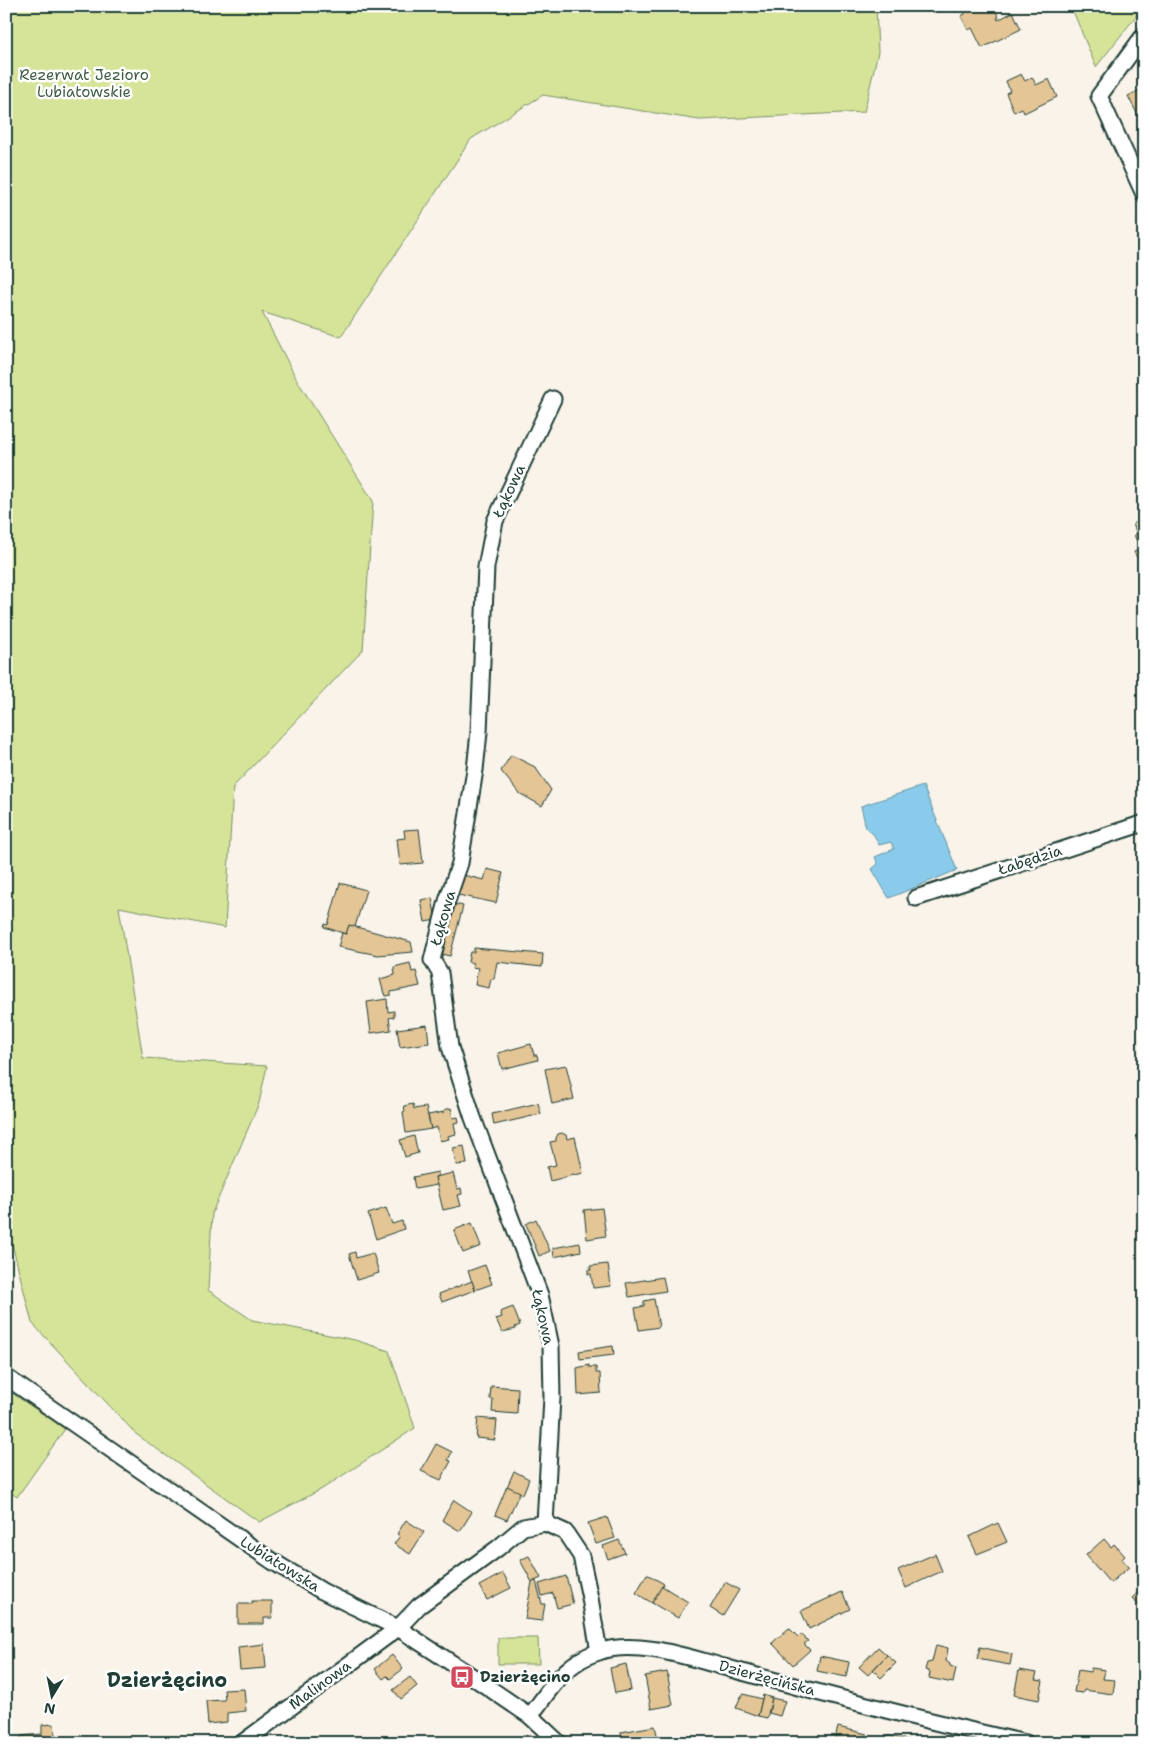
<svg xmlns="http://www.w3.org/2000/svg" width="1150" height="1749" viewBox="0 0 1150 1749" font-family="'Shantell Sans',sans-serif">
<style>
.green{fill:#d5e498;stroke:#7a9066}
.water{fill:#8acbeb;stroke:#5f92a2}
.building{fill:#e3c596;stroke:#1f3d34}
.lines{fill:none;stroke-linecap:round;stroke-linejoin:round}
.minor-casing{stroke:#1f3d34;stroke-width:19}
.minor{stroke:#fff;stroke-width:15}
.labels{text-anchor:middle;stroke-width:5;stroke-linejoin:round;paint-order:stroke}
.park-label{font-size:15px;fill:#435e48;stroke:#fff}
.street-label{font-size:15px;fill:#1f3d34;stroke:#fff}
.poi-label{font-size:15px;font-weight:bold;fill:#1f3d34;stroke:#fff;text-anchor:start}
.district-label{font-size:20px;font-weight:bold;fill:#1f3d34;stroke:#fff}
</style>
<rect width="100%" height="100%" fill="#f9f3ea"/>
<filter id="ink" filterUnits="userSpaceOnUse"><feTurbulence type="fractalNoise" baseFrequency=".02" numOctaves="2"/><feDisplacementMap in="SourceGraphic" scale="10" xChannelSelector="R" yChannelSelector="G"/><feConvolveMatrix kernelMatrix="1 2 1 2 8 2 1 2 1" color-interpolation-filters="sRGB"/></filter>
<g filter="url(#ink)">
<g class="green">
<polygon points="6,6 876,6 878,52 864,112 699,120 543,95 471,139 341,337 262,312 297,380 373,501 363,650 233,787 225,928 119,907 143,1058 267,1066 259,1103 212,1213 208,1290 252,1320 355,1340 389,1351 415,1428 322,1489 259,1522 136,1434 32,1323 6,1220"/>
<polygon points="1071,6 1144,6 1096,67"/>
<polygon points="6,1389 65,1429 17,1497 6,1489"/>
<polygon points="498,1638 538,1638 539,1664 498,1664"/>
</g>
<polygon class="water" points="923,786 957,870 889,898 872,869 878,864 875,857 894,849 891,842 879,845 874,835 866,828 861,806"/>
<g class="building">
<polygon points="962,6 991,6 993,10 994,9 999,17 997,18 998,20 1013,12 1021,29 982,48 972,28 968,30 961,16 965,14"/>
<polygon points="1021,74 1025,81 1032,77 1036,85 1049,79 1057,97 1024,113 1022,108 1014,112 1006,93 1010,91 1006,81"/>
<polygon points="1144,88 1144,127 1128,96"/>
<polygon points="1144,518 1144,566 1142,567 1134,552 1143,547 1142,544 1139,545 1134,535 1137,534 1133,524"/>
<polygon points="511,755 535,767 551,790 542,806 519,793 501,771"/>
<polygon points="419,829 423,863 400,865 397,839 405,838 404,830"/>
<polygon points="487,869 503,873 496,903 458,895 463,875 484,880"/>
<polygon points="340,883 366,890 355,927 349,925 346,934 324,927 325,924 328,925"/>
<polygon points="432,898 436,920 425,922 421,900"/>
<polygon points="450,903 463,906 450,956 437,953"/>
<polygon points="349,925 411,942 413,952 378,955 338,947 342,933 346,934"/>
<polygon points="474,948 543,954 542,967 497,962 494,979 491,979 489,988 475,985 478,968 472,967 473,963 468,962 470,952 474,952"/>
<polygon points="410,963 412,972 416,971 420,986 391,992 391,995 386,996 385,993 384,994 380,979 395,975 394,967"/>
<polygon points="387,999 388,1012 394,1011 394,1017 389,1018 391,1030 371,1033 367,1002"/>
<polygon points="427,1025 429,1043 400,1047 397,1029"/>
<polygon points="531,1044 534,1055 537,1055 538,1060 502,1069 498,1053"/>
<polygon points="566,1065 574,1099 552,1104 545,1069"/>
<polygon points="538,1103 541,1114 494,1125 492,1114"/>
<polygon points="413,1104 414,1109 426,1107 431,1129 406,1133 403,1112 405,1111 404,1106"/>
<polygon points="451,1108 453,1118 458,1117 459,1122 454,1123 456,1134 448,1136 449,1139 440,1141 437,1127 431,1129 428,1115 444,1112 444,1110"/>
<polygon points="562,1133 566,1135 567,1139 575,1137 583,1173 575,1175 574,1174 570,1175 570,1176 550,1181 547,1167 556,1165 550,1142 556,1141 556,1138 558,1134"/>
<polygon points="414,1136 418,1153 405,1157 400,1140"/>
<polygon points="464,1146 467,1164 456,1165 453,1148"/>
<polygon points="438,1172 438,1176 435,1177 437,1185 415,1189 413,1177"/>
<polygon points="453,1173 457,1189 461,1188 462,1194 458,1195 461,1206 443,1210 435,1177"/>
<polygon points="386,1208 392,1224 402,1221 404,1229 376,1239 368,1214"/>
<polygon points="602,1208 606,1236 587,1239 584,1210"/>
<polygon points="536,1219 550,1251 539,1256 526,1224"/>
<polygon points="472,1223 481,1246 463,1253 454,1230"/>
<polygon points="580,1243 581,1251 554,1257 553,1248"/>
<polygon points="355,1252 356,1258 373,1253 379,1273 357,1280 349,1254"/>
<polygon points="608,1264 611,1286 593,1288 591,1274 588,1274 588,1270 591,1270 590,1266"/>
<polygon points="485,1265 492,1284 475,1290 468,1271"/>
<polygon points="663,1277 666,1291 629,1297 626,1283"/>
<polygon points="472,1281 475,1290 442,1302 439,1294"/>
<polygon points="654,1299 659,1327 639,1330 635,1308 644,1306 644,1301"/>
<polygon points="513,1307 520,1325 515,1327 516,1329 502,1332 496,1319 502,1317 500,1312"/>
<polygon points="613,1346 614,1355 580,1359 579,1351"/>
<polygon points="589,1365 589,1367 596,1367 596,1373 600,1373 601,1393 578,1395 577,1368"/>
<polygon points="491,1386 518,1388 517,1414 492,1412 493,1399 490,1399"/>
<polygon points="478,1418 497,1420 495,1440 476,1438"/>
<polygon points="436,1444 452,1452 448,1460 451,1461 441,1480 421,1471"/>
<polygon points="514,1471 529,1479 523,1494 507,1487"/>
<polygon points="507,1486 520,1492 507,1520 495,1515"/>
<polygon points="454,1500 472,1512 460,1531 442,1520"/>
<polygon points="607,1517 615,1538 596,1544 588,1523"/>
<polygon points="406,1520 424,1532 410,1554 394,1544 400,1536 397,1534"/>
<polygon points="998,1523 1007,1542 977,1554 969,1537"/>
<polygon points="1104,1539 1111,1547 1114,1544 1125,1556 1122,1559 1129,1567 1110,1583 1086,1555"/>
<polygon points="619,1540 625,1553 608,1559 603,1546"/>
<polygon points="935,1554 942,1571 906,1588 898,1570"/>
<polygon points="529,1556 541,1578 532,1582 520,1560"/>
<polygon points="503,1573 511,1588 487,1600 479,1586"/>
<polygon points="647,1574 664,1584 652,1603 636,1593"/>
<polygon points="566,1576 573,1604 557,1608 553,1593 542,1596 539,1584"/>
<polygon points="536,1581 542,1604 545,1604 542,1621 525,1619 532,1582"/>
<polygon points="725,1582 739,1590 723,1616 710,1608"/>
<polygon points="662,1586 688,1602 678,1618 652,1603"/>
<polygon points="1144,1587 1144,1611 1132,1598"/>
<polygon points="842,1592 850,1609 809,1629 801,1611"/>
<polygon points="252,1601 272,1601 272,1618 264,1618 264,1624 238,1624 238,1604 252,1604"/>
<polygon points="789,1628 798,1637 801,1634 808,1641 804,1644 810,1650 793,1665 772,1643"/>
<polygon points="264,1644 266,1668 240,1670 238,1647"/>
<polygon points="936,1645 948,1648 946,1661 950,1664 950,1666 956,1668 953,1683 929,1678 930,1672 925,1670 927,1663 932,1662"/>
<polygon points="878,1647 887,1655 868,1675 859,1667"/>
<polygon points="980,1647 1012,1654 1010,1665 977,1659"/>
<polygon points="392,1655 403,1669 390,1679 387,1676 383,1679 375,1669"/>
<polygon points="887,1655 896,1663 881,1678 873,1670"/>
<polygon points="820,1656 849,1662 846,1677 817,1671"/>
<polygon points="626,1664 631,1690 615,1693 610,1668"/>
<polygon points="1091,1668 1105,1670 1103,1679 1115,1680 1113,1694 1084,1690 1083,1693 1074,1692 1078,1670 1090,1672"/>
<polygon points="1019,1670 1037,1673 1035,1680 1043,1681 1039,1700 1014,1695"/>
<polygon points="667,1672 673,1705 651,1709 645,1676"/>
<polygon points="410,1677 417,1686 401,1699 393,1690"/>
<polygon points="244,1689 246,1711 227,1713 227,1722 208,1724 206,1701 224,1700 225,1698 224,1690"/>
<polygon points="743,1694 762,1699 758,1716 736,1708 740,1698"/>
<polygon points="763,1695 772,1698 767,1718 758,1716"/>
<polygon points="772,1698 785,1701 780,1716 769,1713"/>
<polygon points="54,1724 56,1743 21,1743 21,1736 42,1734 42,1725"/>
<polygon points="655,1726 659,1743 623,1743 621,1732"/>
<polygon points="838,1727 867,1734 865,1743 834,1742"/>
<polygon points="888,1736 913,1741 912,1743 887,1743"/>
</g>
<g class="lines">
<g class="minor-casing">
<g id="minor">
<polyline points="1144,35 1099,96 1144,194"/>
<polyline points="916,898 1144,823"/>
<polyline points="6,1377 272,1561 322,1591 398,1628 470,1675 530,1716 559,1743"/>
<polyline points="545,1523 552,1398 551,1346 540,1295 473,1118 450,1047 440,973 432,960 447,901 460,863 475,770 479,732 486,567 495,521 553,399"/>
<path d="M530,1716C551,1689 564,1663 598,1652C636,1639 687,1657 724,1667C752,1675 781,1682 809,1690C881,1709 953,1727 1026,1743"/>
<polyline points="242,1743 398,1628 419,1606 498,1548 523,1527 545,1523 565,1532 581,1556 590,1598 599,1652"/>
</g>
</g>
<use href="#minor" class="minor"/>
</g>
</g>
<defs>
<g id="bus-square" transform="scale(1.25)"><rect x="-9" y="-9" width="18" height="18" rx="4" fill="#d1495b" stroke="#fff"/><path d="M-5-6H5V4H4V6H2V4H-2V6H-4V4H-5ZM-3.5-4V0h7V-4ZM-3.5 1.2v1.5H-2V1.2ZM2 1.2v1.5H3.5V1.2Z" fill="#fff"/></g>
</defs>
<g fill-rule="evenodd">
<use href="#bus-square" x="462" y="1677"/>
</g>
<g class="labels">
<g class="park-label">
<text x="84" y="80">Rezerwat Jezioro<tspan x="84" dy="17">Lubiatowskie</tspan></text>
</g>
<g class="street-label">
<text transform="translate(509 491) rotate(-65)" y="5">Łąkowa</text>
<text transform="translate(1030 860) rotate(-18)" y="5">Łabędzia</text>
<text transform="translate(443 918) rotate(-74)" y="5">Łąkowa</text>
<text transform="translate(543 1317) rotate(77)" y="5">Łąkowa</text>
<text transform="translate(280 1564) rotate(32)" y="5">Lubiatowska</text>
<text transform="translate(767 1678) rotate(15)" y="5">Dzierżęcińska</text>
<text transform="translate(320 1685) rotate(-36)" y="5">Malinowa</text>
</g>
<g class="poi-label">
<text x="480" y="1682">Dzierżęcino</text>
</g>
<g class="district-label">
<text x="167" y="1687">Dzierżęcino</text>
</g>
</g>
<rect width="1150" height="1749" fill="none" stroke="#fff" stroke-width="25"/>
<rect x="12" y="12" width="1125" height="1724" fill="none" stroke="#1f3d34" stroke-width="2" filter="url(#ink)"/>
<g transform="translate(52 1696) rotate(190)" stroke="#ffffff" stroke-width="4" paint-order="stroke">
<path d="M0-4L9 19L0 12L-9 19Z" fill="#1f3d34"/>
<text y="-8" font-size="14" font-weight="bold" text-anchor="middle" fill="#1f3d34">N</text>
</g>
</svg>
